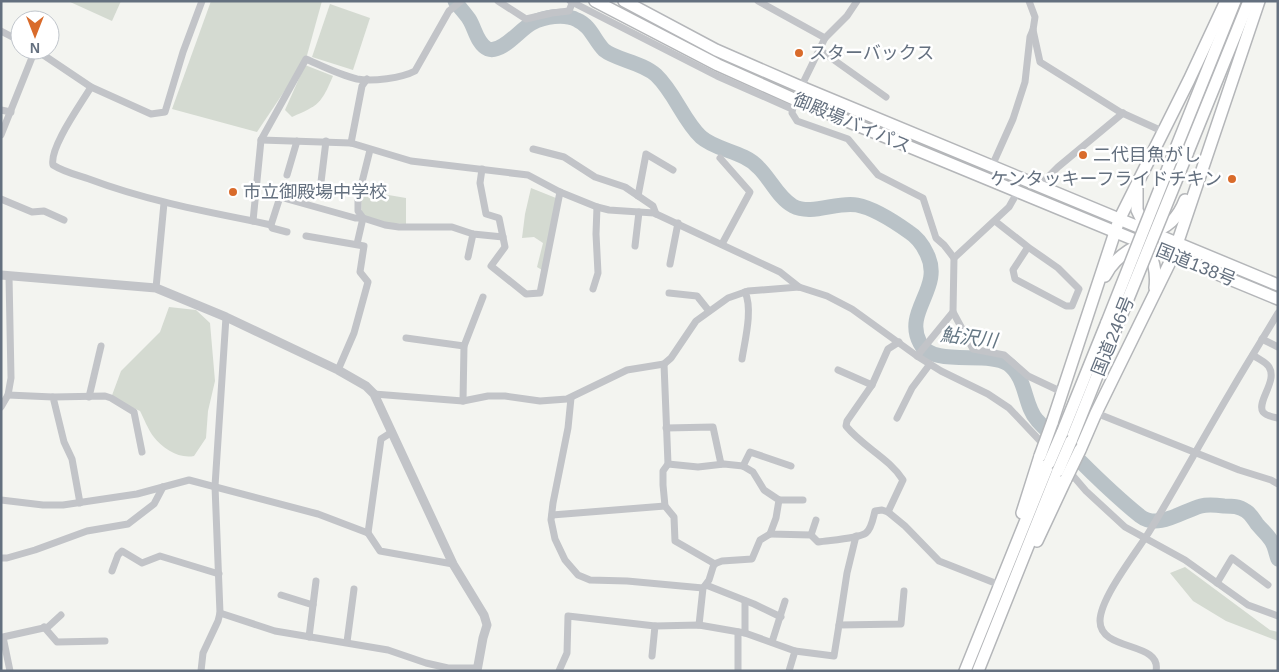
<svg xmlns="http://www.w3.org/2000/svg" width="1279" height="672" viewBox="0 0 1279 672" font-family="Helvetica,'Noto Sans JP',sans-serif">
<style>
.green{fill:#d4dad1}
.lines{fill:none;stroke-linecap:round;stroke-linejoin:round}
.river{stroke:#b9c2c7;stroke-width:15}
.trunk-casing{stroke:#b4b6b9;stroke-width:14}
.minor{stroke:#c2c4c8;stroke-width:7}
.tertiary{stroke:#c2c4c8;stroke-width:9}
.trunk{stroke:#fff;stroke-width:11}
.trunk-bridge-casing{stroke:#b4b6b9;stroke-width:14;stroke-linecap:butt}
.trunk-bridge{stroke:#fff;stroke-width:11}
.poi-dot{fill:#d96b2b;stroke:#fff;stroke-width:2}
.labels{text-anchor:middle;stroke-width:5;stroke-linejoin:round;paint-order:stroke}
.poi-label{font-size:18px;fill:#64707f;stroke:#fff;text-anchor:start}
.street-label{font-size:18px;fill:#64707f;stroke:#fff}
.water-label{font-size:19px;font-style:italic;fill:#657784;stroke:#fff}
</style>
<rect width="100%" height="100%" fill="#f3f4f0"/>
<g class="green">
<polygon points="68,1 121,1 112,21"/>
<polygon points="211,1 322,1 306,59 257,132 172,109"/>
<polygon points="330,4 370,18 353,70 312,57"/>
<path d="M305,65L333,76C321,104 319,105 292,117L285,110Z"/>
<polygon points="531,188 556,198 542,270 537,267 543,243 534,237 522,238 525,214"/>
<polygon points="365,191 406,198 406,224 383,223 362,216 361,197"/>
<path d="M169,307L196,310L210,323L215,381L208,411L206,438L194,456C179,459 163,449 153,436C148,429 144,419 140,411L111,398L121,371L160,332Z"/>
<polygon points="1185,567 1270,630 1278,632 1278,641 1226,621 1193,601 1170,573"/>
</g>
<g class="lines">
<path class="river" d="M455,1C459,7 465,13 469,19C475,28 477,44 488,49C502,54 520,29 532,23C544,17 564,13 577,20C591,26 594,40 604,50C616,60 642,62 656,75C675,93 683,120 701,137C717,151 743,151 758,167C770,178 778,198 793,206C812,216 837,201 857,205C873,208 895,222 909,232C917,237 923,245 927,254C944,288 903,311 920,343C933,368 987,350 1008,364C1027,378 1024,406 1037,420C1050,435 1066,447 1080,461C1099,480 1119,499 1140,516C1158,530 1182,511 1201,506C1208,504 1216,505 1224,506C1232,506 1239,506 1246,511C1251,514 1254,520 1257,524C1262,530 1269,536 1272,542C1275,547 1276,554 1278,559"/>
<g class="trunk-casing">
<g id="trunk">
<polyline points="595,1 718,65 796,100 1278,299"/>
<polyline points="624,1 716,50 801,87 1278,285"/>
<polyline points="1176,148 1235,1"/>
<polyline points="1187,154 1249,1"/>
<polyline points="1137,189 1137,210 1148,233"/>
<path d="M1149,233C1168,228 1178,218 1185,200"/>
<path d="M1145,243C1153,258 1157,271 1155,288"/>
<path d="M1105,276C1113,260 1127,250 1143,243"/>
<polyline points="1052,423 1119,220 1189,80 1226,1"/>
<polyline points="1062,433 1107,322"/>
<polyline points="1071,441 1117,326"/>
<polyline points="1080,450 1096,413 1173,256 1259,1"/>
<polyline points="1022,513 1040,456"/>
<polyline points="1037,541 1066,479"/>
<polyline points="965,671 1049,463"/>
<polyline points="978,671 1058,471"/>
</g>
</g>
<g class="minor">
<polyline points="498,1 526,19 552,13 569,11 573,1"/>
<polyline points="570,1 717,76 792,109"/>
<polyline points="758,1 825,38"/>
<polyline points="1029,1 1035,17 1033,30 1040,62 1120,112 1162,131"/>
<polyline points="1,31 20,41"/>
<polyline points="36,50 91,87 151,114 165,112 183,52 202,1"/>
<polyline points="820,50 886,97"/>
<path d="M91,87C81,104 49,148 53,165C64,172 77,175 89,179C142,199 197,210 253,221L261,140L306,59C322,66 340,75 357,79C372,82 402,78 415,71L449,11L461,1"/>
<polyline points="801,87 825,38 847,16 857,1"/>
<polyline points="793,107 792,113 797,121 848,139 878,175 923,198 936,238 944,245 954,258"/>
<polyline points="1,110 11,112"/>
<polyline points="1,135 35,50"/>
<polyline points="261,140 351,143 411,161 528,175 560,192 597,207 609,210 654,213 780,272 799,287"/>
<polyline points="351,143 362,86 367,79"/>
<polyline points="533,149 564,157 595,177 625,187 653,206 656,214"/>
<polyline points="370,150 358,198 358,211 363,218 385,225 399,227 452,227 473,234 503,237"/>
<polyline points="720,158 750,192 722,244"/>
<polyline points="992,166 1013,119 1025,82 1030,37 1033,30"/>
<polyline points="482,169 480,183 486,214 499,218 505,247 491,266 526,294 540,293 560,192"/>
<polyline points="287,175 297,141"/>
<polyline points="321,182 326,141"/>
<polyline points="1039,186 1058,167 1123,113"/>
<polyline points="638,196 646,154 673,170"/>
<polyline points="1,199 32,212 44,211 64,220"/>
<polyline points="253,221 271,225 280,197 355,218 363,218 357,244"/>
<polyline points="995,221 1028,247 1058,268 1079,289 1072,306 1066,306 1015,279 1013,270 1028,247"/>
<polyline points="271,225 272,228 287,232"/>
<polyline points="306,236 364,246 360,272 368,282 354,333 338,370"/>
<polyline points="635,246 639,212"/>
<polyline points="468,257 473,234"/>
<polyline points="670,264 678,223"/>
<polyline points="156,288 164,203"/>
<polyline points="593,289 598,273 596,234 597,207"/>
<polyline points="669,293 697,296 709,311"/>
<polyline points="953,312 973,349 1004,355 1028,376 1062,392"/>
<polyline points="406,338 464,346"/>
<polyline points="1262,339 1278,347"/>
<path d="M1253,355C1258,359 1266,362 1269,367C1278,381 1256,402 1263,412C1266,416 1273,417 1278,418"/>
<polyline points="917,356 953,312 954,258 1009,207 1018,191"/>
<path d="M742,359C745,340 753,309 745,292"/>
<polyline points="664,364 668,464 663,471 663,485 665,506 674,517 675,541 715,564"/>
<polyline points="838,370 872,385"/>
<polyline points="374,394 463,401 488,396 505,396 540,401 567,399 627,370 664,364 671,358 696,321 728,298 748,291 799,287 827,296 852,309 917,356 941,371 988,394 1009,408 1045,446"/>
<polyline points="8,395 53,397 64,442 72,459 80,503"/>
<polyline points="53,397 105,396 111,398 134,412 142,452"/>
<polyline points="89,397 101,346"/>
<polyline points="571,398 568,428 553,503 551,520 555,539 565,560 578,575 590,580 627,581 703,588"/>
<polyline points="463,401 464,346 483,297"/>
<polyline points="1,407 8,395 11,378 9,276"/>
<polyline points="1096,413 1239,470 1271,480 1278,484"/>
<polyline points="897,418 912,388 930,364"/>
<polyline points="666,428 713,427 721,464"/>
<path d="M668,464L698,467L724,464L743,466L753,472L764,490L779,500L776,518L770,534L811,535L818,542C830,540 857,539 866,533C872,528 873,518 875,511L882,510L888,512L905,526L939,561L1000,585"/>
<polyline points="743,466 750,452 791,466"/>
<polyline points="1068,470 1086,491 1125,527 1185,560 1248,605 1278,616"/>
<polyline points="1,500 43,505 63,505 137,494 189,480 318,514 368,533 380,551 453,564"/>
<polyline points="779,500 803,500"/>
<path d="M888,512L903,480C889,458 863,447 846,426L847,421L872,385L888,349L899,342"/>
<polyline points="552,515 665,506"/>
<polyline points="368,533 381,439 392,432"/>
<polyline points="811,535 816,520"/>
<polyline points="1,558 7,558 35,550 87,531 128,524 154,504 163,487"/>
<polyline points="112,571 118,555 122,551 142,563 160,556 219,574"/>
<polyline points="1217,583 1232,558 1268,585"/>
<polyline points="706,585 754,604 781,617"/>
<polyline points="281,595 313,605"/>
<polyline points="745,601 745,633"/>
<polyline points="220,613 275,631 388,650 426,663 448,668 477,668"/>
<polyline points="699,625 703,588 709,580 714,564 722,561 752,559 760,540 770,534"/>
<polyline points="839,625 847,573 856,536"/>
<polyline points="44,627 57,642 105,641"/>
<polyline points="738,632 738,671"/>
<polyline points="309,637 316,581"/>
<polyline points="347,642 354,589"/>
<polyline points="772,642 785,601"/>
<polyline points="795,651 834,656 839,625 901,624 904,591"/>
<polyline points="652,656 655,626 699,625 745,633 795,651 789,671"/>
<polyline points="10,671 3,637 48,627 61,615"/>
<polyline points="201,671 203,653 218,621 220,613 215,486 226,317"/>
<polyline points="559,671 567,653 568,616 655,626"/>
<path d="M1156,671C1162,641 1100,652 1100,621C1100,598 1136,553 1149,532C1177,486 1203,438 1231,391C1246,365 1262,340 1278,313"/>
</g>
<polyline class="tertiary" points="1,275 156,288 226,317 338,370 366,386 374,394 453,564 484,615 487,625 483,638 477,671"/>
<use href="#trunk" class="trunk"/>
<g class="trunk-bridge-casing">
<g id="trunk-bridge">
<polyline points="1107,322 1176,148"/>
<polyline points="1117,326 1187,154"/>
<polyline points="1040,456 1052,423"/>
<polyline points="1049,463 1062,433"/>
<polyline points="1058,471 1071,441"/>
<polyline points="1066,479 1080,450"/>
</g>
</g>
<use href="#trunk-bridge" class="trunk-bridge"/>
</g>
<g class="poi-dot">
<circle cx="799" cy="53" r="5"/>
<circle cx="1083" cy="155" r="5"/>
<circle cx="1232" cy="179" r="5"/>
<circle cx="233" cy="192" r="5"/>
</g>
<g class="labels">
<g class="poi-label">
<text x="809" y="59">スターバックス</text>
<text x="1093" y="161">二代目魚がし</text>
<text x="1222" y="185" text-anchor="end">ケンタッキーフライドチキン</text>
<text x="243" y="198">市立御殿場中学校</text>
</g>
<g class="street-label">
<text transform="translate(852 123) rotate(23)" y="6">御殿場バイパス</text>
<text transform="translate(1196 265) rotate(22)" y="6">国道138号</text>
<text transform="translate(1113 336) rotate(-68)" y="6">国道246号</text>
</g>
<g class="water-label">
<text transform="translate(969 337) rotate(7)" y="7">鮎沢川</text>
</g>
</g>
<rect width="1279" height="672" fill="none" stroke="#64707f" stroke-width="5"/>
<g transform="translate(35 35) rotate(180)"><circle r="24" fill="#ffffff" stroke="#c1c6cc"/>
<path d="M0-4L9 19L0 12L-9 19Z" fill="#d96b2b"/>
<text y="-8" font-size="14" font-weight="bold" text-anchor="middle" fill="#64707f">N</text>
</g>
</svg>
